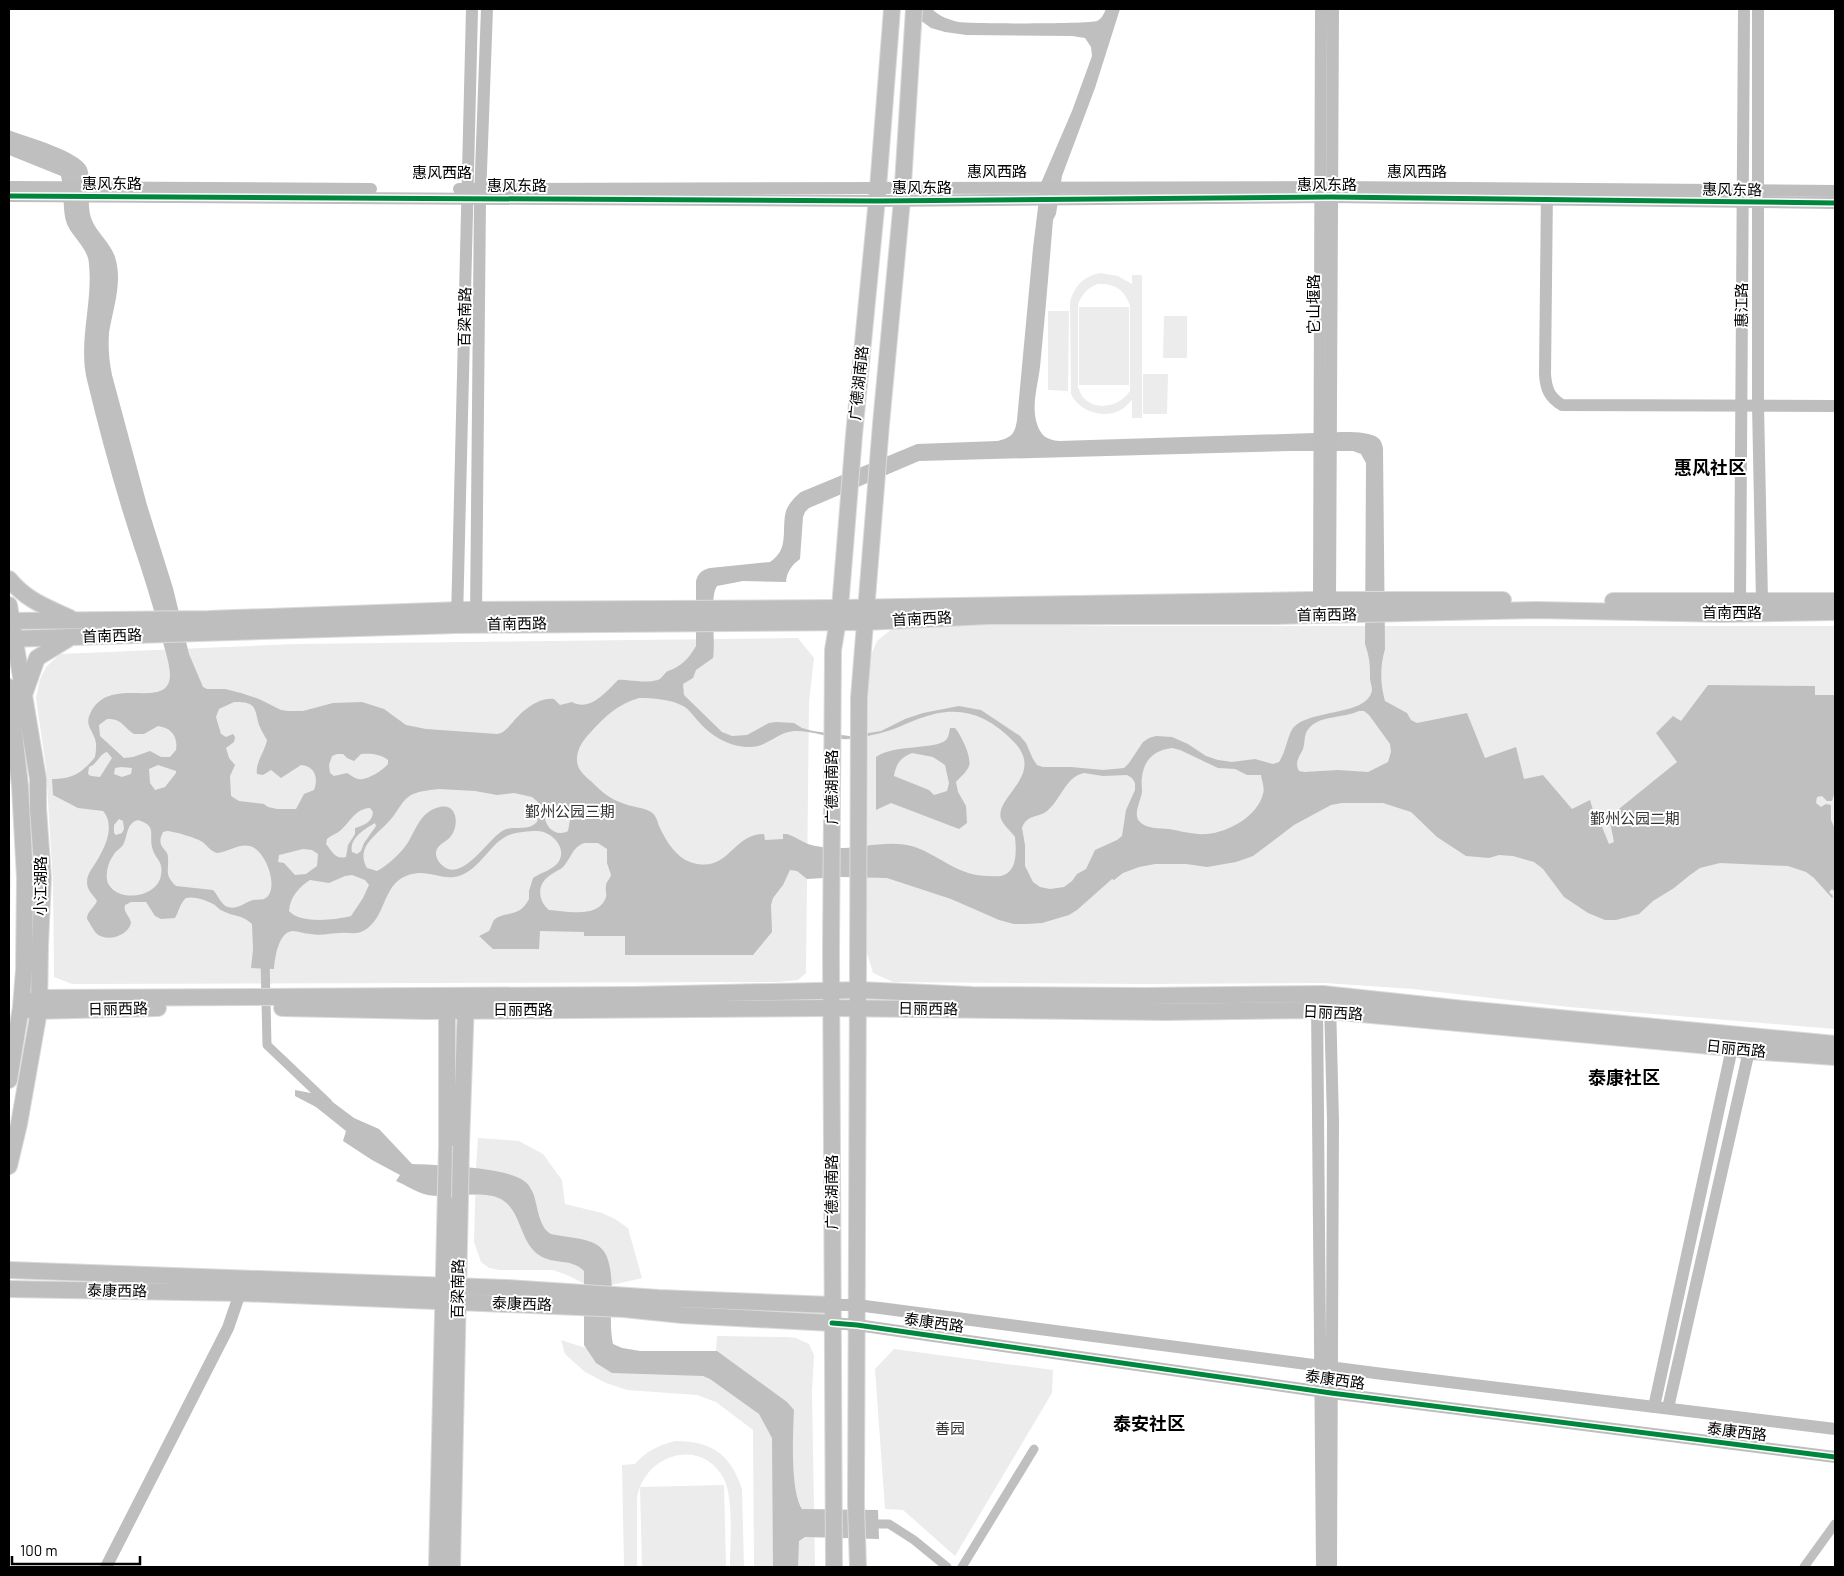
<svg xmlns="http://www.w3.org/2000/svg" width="1844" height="1576" viewBox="0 0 1844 1576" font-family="Barlow,'Noto Sans SC',sans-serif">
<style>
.green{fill:#ececec;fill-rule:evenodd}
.water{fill:#bfbfbf;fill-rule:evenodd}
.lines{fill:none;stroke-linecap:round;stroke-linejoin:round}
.canal{stroke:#bfbfbf;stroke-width:9}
.major-casing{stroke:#dbdbdb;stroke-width:18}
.minor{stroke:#bebebe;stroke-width:12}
.major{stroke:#bebebe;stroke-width:16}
.major-bridge-casing{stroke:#dbdbdb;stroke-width:18;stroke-linecap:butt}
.major-bridge{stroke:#bebebe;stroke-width:16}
.cycleway-casing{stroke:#fff;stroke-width:8}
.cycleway{stroke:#00873e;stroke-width:5}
.labels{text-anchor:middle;stroke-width:4;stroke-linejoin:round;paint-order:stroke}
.street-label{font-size:15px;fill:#000;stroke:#fff}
.park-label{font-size:15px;fill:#333;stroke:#fff}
.quarter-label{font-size:18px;font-weight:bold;fill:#000;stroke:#fff}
</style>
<rect width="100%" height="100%" fill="#fff"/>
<g class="green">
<path d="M1100,273L1118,276L1132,284V275H1142V418H1132V400C1127,405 1123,410 1116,412C1100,418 1078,410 1071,394L1070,302C1074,286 1084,276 1100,273ZM1098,284C1115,283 1125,290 1130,306V391C1118,410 1085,413 1078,387V305C1081,295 1088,287 1098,284Z"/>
<rect x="1079" y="307" width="50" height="78"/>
<polygon points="1048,311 1069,311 1068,391 1048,390"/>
<polygon points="1164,316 1187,316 1187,358 1163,358"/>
<polygon points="1143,374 1168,374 1167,414 1143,414"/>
<polygon points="1008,624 1126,626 1835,626 1835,1029 1569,1007 1413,989 1325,983 1146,984 893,982 873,973 867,953 868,662 877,641 893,628"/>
<polygon points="798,638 814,658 809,702 806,973 798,980 779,982 72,984 54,977 53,883 46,768 36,698 40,679 46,667 60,654 296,644"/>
<polygon points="9,798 11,876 9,957"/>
<polygon points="478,1138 519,1141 543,1154 562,1180 565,1204 602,1213 615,1219 628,1228 642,1278 612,1285 585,1284 567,1275 553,1270 500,1270 489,1268 481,1262 474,1242 476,1168"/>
<polygon points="717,1336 786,1337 796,1338 809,1344 814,1355 812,1392 815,1567 754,1567 753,1430 716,1402 697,1395 627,1390 606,1383 585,1372 565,1354 561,1340 586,1348 622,1348 640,1351 716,1351"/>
<polygon points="894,1349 1053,1370 1052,1393 955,1556 903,1510 885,1509 875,1369"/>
<path d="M676,1441C712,1441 731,1455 742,1489L744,1567H730C730,1544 734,1499 724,1479C702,1437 645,1453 637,1498V1567H624L622,1465L635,1464C645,1452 660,1444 676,1441Z"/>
<polygon points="724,1485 726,1567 642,1567 640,1487"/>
</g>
<g class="water">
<path d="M909,9H932C939,16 949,20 959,22C973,24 1090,24 1097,21C1102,19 1104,13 1106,9H1120L1095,88L1062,176L1056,214L1053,220C1049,269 1045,318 1040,367C1038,385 1031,406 1037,424C1041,436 1047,440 1059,441L1315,433C1330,433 1366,429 1378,438C1381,440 1382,444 1383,448L1385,649C1380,666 1380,683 1385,701L1407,713L1411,720L1417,723L1467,713L1485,758L1516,747L1524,779L1543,775L1572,809L1590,800L1597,823L1600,822L1609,844L1614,842L1609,817L1677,762L1656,733L1673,716L1681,721L1708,685L1815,686V695H1835V791L1832,801H1827L1822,796L1817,797L1816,803L1821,807L1826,804L1831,805V820L1835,829V892L1832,889L1829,892L1833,896L1832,898L1814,878L1806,872L1788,866L1720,863L1700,868L1690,875L1674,888L1653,901L1639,914L1616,920H1605L1588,913L1564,897L1543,869L1534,862L1513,856L1499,855L1489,858L1466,856L1437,837L1411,812L1383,803H1342L1331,805L1294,825L1253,856L1236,862L1207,867L1186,864H1155L1139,867L1123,873L1114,880L1112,879L1077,910L1069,915L1042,923L1026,924H1014L999,920L951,899L887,878L841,877L807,879L797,871L790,870L783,885L773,898L771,905L772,932L753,955H625V936H584V932L540,931L539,949H493L479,936L489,931C491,928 492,923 494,920C505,910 519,919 529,899V891L533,878C540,873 549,871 556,865C570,851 553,831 537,831C529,831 515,832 507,836C488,845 478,874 454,877C437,879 425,868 406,876C382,885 386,920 363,931C356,935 348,932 341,933C331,933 321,936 311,934C304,934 299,931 292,931C278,933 275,958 274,969L251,968L253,950L252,924C241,914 234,917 223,911C219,910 217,906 213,904C206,900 194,896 186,898C180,903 179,911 175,918L161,919L155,916L146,902H131L125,905C123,913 130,916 131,923C128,936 106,943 96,933C93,930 90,923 87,919C87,911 94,908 97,901C95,897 90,893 88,888C84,876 93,868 98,859C106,845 115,825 103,811L78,808L53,795L52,779C73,779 82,773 95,757C96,751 97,745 95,739C92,729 85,725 90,714C108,673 168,712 170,676C170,664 165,650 162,639C153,606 143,573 132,541C115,489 100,434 87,380C78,342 93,303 89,264C88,248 73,238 67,224C62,212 65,191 61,176L9,155V130C26,137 80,151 87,168C92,184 86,202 91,218C96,232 110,242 115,257C123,282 113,308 109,333C108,348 109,360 112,375L147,505L173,588L189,654L203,687L207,689H225L241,693L259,699L281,710L288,711H303L333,703L362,702L384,709L406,725L426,729L497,734C505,733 508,727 513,722C523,710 539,697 554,699L560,705L572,702C590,712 606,692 618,680C625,679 630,681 637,681C643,682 654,682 660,679C663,677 665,672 668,671C681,667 689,658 696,646V581C698,573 702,570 710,568L770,562C790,549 781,530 786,511C789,503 795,497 801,492L917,444L997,441C1011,438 1015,434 1017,420L1033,248L1041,183L1072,111L1092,56L1091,47L1085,38L1072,36L966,35L945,32L931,28L920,20ZM1291,451H1353L1361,454L1366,463L1365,644C1370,659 1370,664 1370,678C1370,682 1372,686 1372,690C1368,716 1311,709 1294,727C1288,733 1286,752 1279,762L1273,764L1255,759L1232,762L1218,760L1206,756L1188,744L1172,737L1156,736L1149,738L1143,742L1129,763L1124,768L1103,770L1071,767H1043L1037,765L1033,759L1026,743L1020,736L981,710L959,706L923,713L905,719L881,731L849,736L813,731L802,728L794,723L776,722L769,723L747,735L732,736L722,732L684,695L683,684L693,678L696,670L713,658C716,641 709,597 717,586L743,581L786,582C787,571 792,565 800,559L803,517L805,512L809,508L919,461ZM639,698C652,698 671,699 683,706C689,709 694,717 699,722C712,737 732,748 752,747C768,746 778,732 794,731C808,730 828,737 842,739C852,740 863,737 872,735C889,732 903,725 918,719C956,704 986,712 1014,742C1046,775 994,797 1001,819C1004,826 1011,831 1015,837C1016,849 1018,869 1004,875C1000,877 994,876 989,876C958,876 942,857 915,847C891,839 863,848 838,848C829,848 817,847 808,844C801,841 794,836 787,834H783V839L765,840L764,834C731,834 729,875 690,862C676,857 666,841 660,828C657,822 657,816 651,812C643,807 631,807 622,803C610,799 602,792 594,784C590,780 583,775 580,770C572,757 581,742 590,733C604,717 618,704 639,698ZM234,702C256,702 254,706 259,725C261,730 264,735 267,740C265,751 255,763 257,774L263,775L271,770L281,778L301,765C314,766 319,777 314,790L304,794L296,809H277L268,807L264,804L239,801L231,796L230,776L235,765L229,758L226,748L234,742L235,737L233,734L226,737L221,734L216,717L219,709ZM1359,711H1364L1369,715L1390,744L1391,752L1388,762L1368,772L1338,770L1304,772L1299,771C1294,762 1300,756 1303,749C1305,743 1304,738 1306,733C1315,714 1343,719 1359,711ZM107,719C123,719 123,727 134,734H144L158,726C172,728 178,737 176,750L170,757H161L150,751L133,757L124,758L100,736L99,725ZM1172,748L1180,750L1218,768L1235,769L1247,775H1261C1262,782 1265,788 1263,794C1257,817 1228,832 1207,834C1194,835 1181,831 1169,829C1160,828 1145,829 1139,821C1133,814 1141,800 1142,792C1142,787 1141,782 1142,777C1144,759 1155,750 1172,748ZM107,752L112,758L100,777L91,776L88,774L89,767C98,764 99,754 107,752ZM337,754H343L347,758L354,761L361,754C370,753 381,754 388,760V764C383,770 367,781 358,779C354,778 351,775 347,773L334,776L330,773L329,765L332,756ZM158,765L176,771V773L165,787L155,790L150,783L149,769ZM121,767L132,768L131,774L122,777L114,774L115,768ZM1084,773L1103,776L1127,775L1132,778L1135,783V790L1126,810L1122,836L1117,840L1095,850L1086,869L1077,874L1072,881L1064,887L1050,889L1040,887L1033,882L1025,866V845L1022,828C1027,814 1038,818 1047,811C1061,800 1065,777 1084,773ZM439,789L475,791L497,795L514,793L532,797L538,802L540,807L537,822C527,832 516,825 504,830C490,836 463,883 443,866C438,862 434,855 437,849C440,843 448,841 451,836C459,826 458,803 440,807C423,810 417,826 410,839C404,851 388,865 377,871L367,868C354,846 380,833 391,819C398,811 402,800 411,795C419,791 430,790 439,789ZM554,805L561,807L570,820L568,831C553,839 540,821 546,807ZM370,808L373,812C372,823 364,825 355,828V834L348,845L346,857C335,860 332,851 326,844L327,839C331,835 337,834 341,830C351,821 355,809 370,808ZM119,819L123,821L124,829L122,833L116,835L114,833V825ZM138,820C157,826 149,833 152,847C154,858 164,861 161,875C158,897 120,903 109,885C104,878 108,862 113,856C115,851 120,849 123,845C128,836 126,823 138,820ZM375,823L376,826L364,843L361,851L357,854L352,852C349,838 365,829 375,823ZM167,831C173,831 196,838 201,841C207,845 210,851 217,853C228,852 239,843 250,846C265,850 278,884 268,896C263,902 256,898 250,901C243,904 236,910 228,907C221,905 218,895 213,890L176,886C164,875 169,871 168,857C168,848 155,848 163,832ZM584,843H598L607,849V863L611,875C610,879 606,882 606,886C605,890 607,894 606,897C599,919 566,911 549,910C539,902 536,886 548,877C553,872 559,871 564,866C572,856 572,848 584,843ZM303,849L312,850L318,854L317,866L306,874L295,875L284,863L278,862L279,855ZM352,875L365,880L369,885L363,898L351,916C335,920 300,924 289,911C290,897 299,887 310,880L329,883L345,876Z"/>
<path d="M950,728H955C961,735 972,757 969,766C967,772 960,777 956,782L958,792L966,806L967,823L959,829L891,803L876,810V757C894,744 935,750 946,740C949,737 949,732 950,728ZM912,753L933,757L945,765L949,783L947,791L934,795L929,790L894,776C896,764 900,758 912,753Z"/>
<path d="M295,1090L316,1094L330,1100L354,1118L379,1129L412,1164C436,1165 507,1167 524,1181C528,1183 531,1189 533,1193C538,1205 538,1227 551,1234C553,1235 559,1235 562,1236C579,1239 600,1239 607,1257C617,1285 607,1316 613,1344L622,1348L640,1351H717L787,1402L794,1410C793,1433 790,1491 802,1509L878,1510L879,1539L805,1537L799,1541L798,1567H773L772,1438L759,1414L710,1379L703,1376L612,1373L596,1363L584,1345V1271C572,1258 553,1265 539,1255C519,1241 522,1211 501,1199C482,1189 449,1199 428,1195C417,1193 406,1185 396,1181L400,1175L372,1160L343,1141L346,1131L316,1107L295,1096Z"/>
</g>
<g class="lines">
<g class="canal">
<polyline points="265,957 267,1045 328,1103"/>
<polyline points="868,1524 889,1524 914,1540 947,1567"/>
<polyline points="962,1567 1034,1449"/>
<polyline points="1804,1567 1835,1524"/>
</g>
<g class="major-casing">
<g id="major">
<path d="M9,579C26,600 46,607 70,618"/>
<polyline points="1613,601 1835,601"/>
<polyline points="9,605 38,779 38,808 43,878 40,945 39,1011 19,1124 9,1166"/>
<polyline points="9,621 209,619 461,610 840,608 1310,600 1503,600"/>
<polyline points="9,639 457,625 866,622 989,616 1273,616 1537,610 1724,614 1835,612"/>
<polyline points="9,687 20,786 25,878 24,970 21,1007 9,1080"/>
<polyline points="25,692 37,658 68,639"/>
<polyline points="21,1007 38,998 633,995 859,990 972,995 1145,996 1323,994 1464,1009 1835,1044"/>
<polyline points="21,1007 33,1011 158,1008"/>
<polyline points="282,1008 426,1011 831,1008 1165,1012 1317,1010 1732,1048 1749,1051 1835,1057"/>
<polyline points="461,1146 466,1001"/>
<polyline points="9,1270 507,1288 659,1298 832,1305"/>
<polyline points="9,1289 240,1293 458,1302 624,1309 682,1315 832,1323"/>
<polyline points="437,1567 447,1146 447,1000"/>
<polyline points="452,1567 460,1198"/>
<polyline points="834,1567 831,952 833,650 840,608 854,435 878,188 892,9"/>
<polyline points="858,1567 856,1505 859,698 881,424 902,200 914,9"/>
</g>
</g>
<g class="minor">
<polyline points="1758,9 1758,405 1762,601"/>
<polyline points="9,187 371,189"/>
<polyline points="459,189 1332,187 1835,191"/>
<path d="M1547,190L1545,374C1546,389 1549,397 1562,405L1835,406"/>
<polyline points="9,196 877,201 1331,197 1835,203"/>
<polyline points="1319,600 1321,9"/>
<polyline points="1330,600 1333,9"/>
<polyline points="1740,601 1744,9"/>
<polyline points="476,617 480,198 487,9"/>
<polyline points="457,619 472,9"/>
<polyline points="1317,1002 1322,1567"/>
<polyline points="1330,1002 1333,1121 1331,1567"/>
<polyline points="832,1305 857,1305 1383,1374 1835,1429"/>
<polyline points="832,1323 857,1325 1331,1393 1835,1457"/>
<polyline points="1654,1407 1732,1048"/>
<polyline points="1668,1408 1749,1051"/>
<polyline points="106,1567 228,1328 240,1293"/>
</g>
<use href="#major" class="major"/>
<g class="major-bridge-casing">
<polyline id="major-bridge" points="460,1198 461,1146"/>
</g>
<use href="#major-bridge" class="major-bridge"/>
<g class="cycleway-casing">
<g id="cycleway">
<polyline points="9,196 877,201 1331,197 1835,203"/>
<polyline points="832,1323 857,1325 1331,1393 1835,1457"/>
</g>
</g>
<use href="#cycleway" class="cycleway"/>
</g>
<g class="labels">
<g class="street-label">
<text x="997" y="177">惠风西路</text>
<text x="1417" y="177">惠风西路</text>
<text x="442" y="178">惠风西路</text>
<text x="112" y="189">惠风东路</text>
<text x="1327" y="190">惠风东路</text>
<text x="517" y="191">惠风东路</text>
<text x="922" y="193">惠风东路</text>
<text transform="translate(1732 190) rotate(1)" y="5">惠风东路</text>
<text transform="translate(1314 304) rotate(-90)" y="5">它山堰路</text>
<text transform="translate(1742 305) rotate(-90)" y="5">惠江路</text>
<text transform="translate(465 317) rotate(-89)" y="5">百梁南路</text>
<text transform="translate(859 383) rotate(-84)" y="5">广德湖南路</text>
<text x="1732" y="618">首南西路</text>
<text transform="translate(1327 615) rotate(-1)" y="5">首南西路</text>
<text transform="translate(922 619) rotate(-3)" y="5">首南西路</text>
<text transform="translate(517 624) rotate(-1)" y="5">首南西路</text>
<text transform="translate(112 636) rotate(-2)" y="5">首南西路</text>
<text transform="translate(832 787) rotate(-90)" y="5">广德湖南路</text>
<text transform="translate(41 886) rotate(-90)" y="5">小江湖路</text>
<text transform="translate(118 1009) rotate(-1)" y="5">日丽西路</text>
<text transform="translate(928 1009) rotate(1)" y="5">日丽西路</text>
<text x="523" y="1015">日丽西路</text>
<text transform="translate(1333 1013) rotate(3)" y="5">日丽西路</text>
<text transform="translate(1736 1049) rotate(6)" y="5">日丽西路</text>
<text transform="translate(832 1192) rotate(-90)" y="5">广德湖南路</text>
<text transform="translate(458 1289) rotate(-89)" y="5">百梁南路</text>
<text transform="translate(117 1291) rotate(1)" y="5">泰康西路</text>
<text transform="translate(522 1304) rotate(2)" y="5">泰康西路</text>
<text transform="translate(934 1323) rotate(8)" y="5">泰康西路</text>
<text transform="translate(1335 1380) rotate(8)" y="5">泰康西路</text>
<text transform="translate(1737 1432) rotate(7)" y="5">泰康西路</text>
</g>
<g class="park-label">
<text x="570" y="817">鄞州公园三期</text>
<text x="1635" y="824">鄞州公园二期</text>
<text x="950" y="1434">善园</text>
</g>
<g class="quarter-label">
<text x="1710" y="474">惠风社区</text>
<text x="1624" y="1084">泰康社区</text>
<text x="1149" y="1430">泰安社区</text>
</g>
</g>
<rect width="1844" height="1576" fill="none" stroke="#000000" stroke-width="20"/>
<path d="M12 1556v8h128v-8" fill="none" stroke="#000000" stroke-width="2.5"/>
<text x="20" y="1556" font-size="15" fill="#000000" stroke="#ffffff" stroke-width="4" paint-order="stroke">100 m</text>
</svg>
